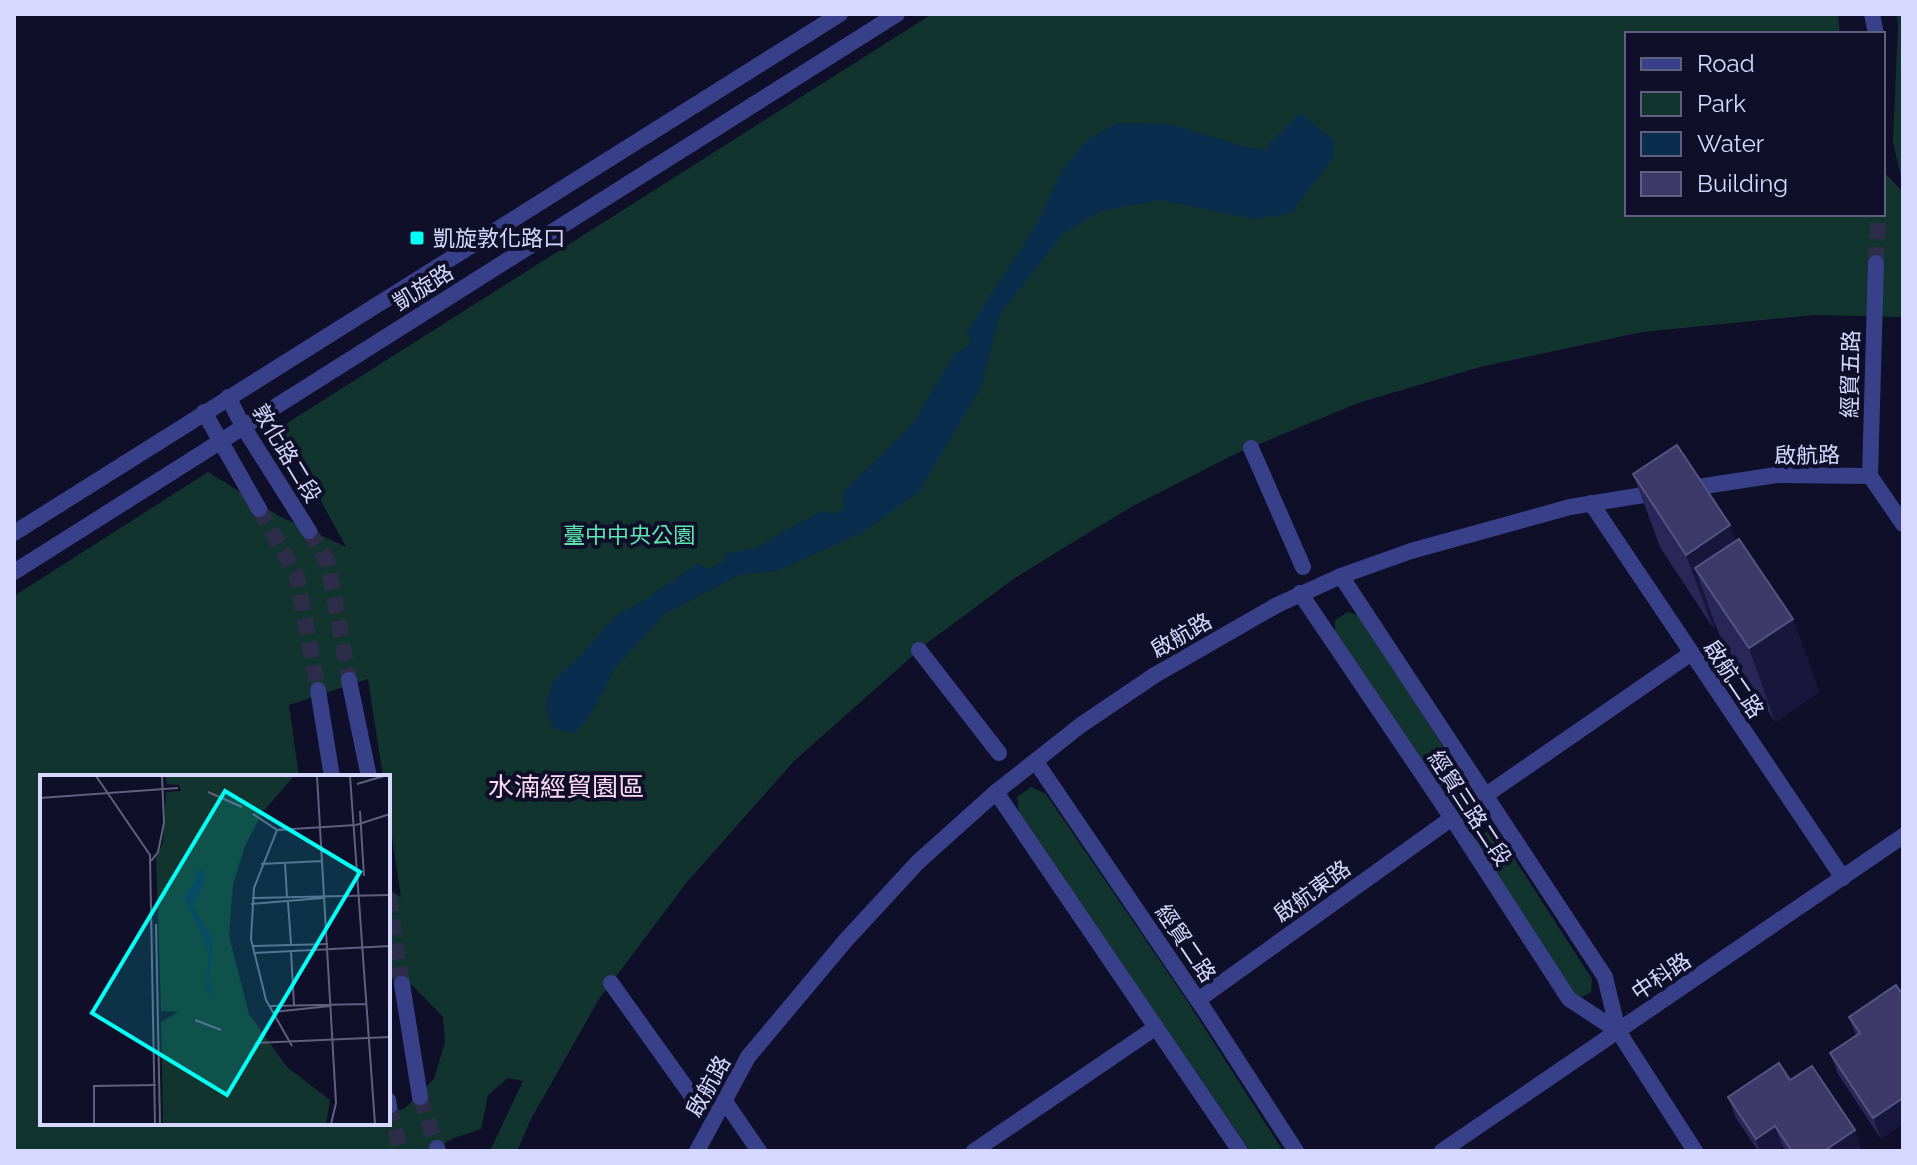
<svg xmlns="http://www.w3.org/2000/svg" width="1917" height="1165" viewBox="0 0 1917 1165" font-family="Raleway,'Noto Sans TC',sans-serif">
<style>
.green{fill:#12342e;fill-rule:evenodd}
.water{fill:#0a2c4d}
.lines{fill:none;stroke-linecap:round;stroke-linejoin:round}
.tertiary-tunnel{stroke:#2e2d49;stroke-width:16;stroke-dasharray:16 8;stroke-linecap:butt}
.pedestrian{stroke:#38408a;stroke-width:16}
.minor{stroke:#38408a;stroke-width:16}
.tertiary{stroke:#38408a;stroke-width:16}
.wall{fill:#2a2758}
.shaded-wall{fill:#18163d}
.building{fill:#3d3a6a;stroke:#555381;stroke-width:2}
.poi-dot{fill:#03fff5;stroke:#100f29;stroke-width:3}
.labels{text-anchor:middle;stroke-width:8;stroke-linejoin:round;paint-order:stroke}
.poi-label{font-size:22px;fill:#d7d8ff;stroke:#100f29;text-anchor:start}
.street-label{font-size:22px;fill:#d7d8ff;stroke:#100f29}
.park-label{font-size:22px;fill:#5de6b0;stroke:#100f29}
.quarter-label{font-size:26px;fill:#ffd9f7;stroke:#100f29}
.inset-road{fill:none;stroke:#605f7f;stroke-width:2}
.view{fill:#03fff5;fill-opacity:0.15;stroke:#03fff5;stroke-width:4}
.inset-edge{fill:none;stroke:#d7d8ff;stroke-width:4}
</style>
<rect width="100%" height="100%" fill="#100f29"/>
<g class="green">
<path d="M932,14H1838L1840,34H1627V214H1883V171L1903,192V317L1814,315L1642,332L1480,367L1358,403L1235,454L1133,506L1060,550L1015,578L927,643L794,761L687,882L599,999L531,1119L517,1151H490L523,1081L508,1078L488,1095L481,1129L454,1138L431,1151H14V596L208,472L279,516L346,547L281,427ZM368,679L383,777H388V810L401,897L388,889V977L412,985L443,1017L445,1042L434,1079L405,1108L388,1114V1123H42V777H299L289,705Z"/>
<polygon points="1896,14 1903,14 1903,185 1893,142 1898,24"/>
<polygon points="1348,612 1358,615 1461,774 1438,788 1335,631 1335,620"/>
<polygon points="1031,787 1046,794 1186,999 1283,1151 1250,1151 1019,813 1017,797"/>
<polygon points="1494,827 1592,979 1591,992 1582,997 1575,994 1474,840"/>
</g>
<polygon class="water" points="1300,113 1334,140 1333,159 1291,213 1254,219 1161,200 1101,211 1064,233 1000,314 982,385 919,492 862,533 776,571 739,575 665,614 615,668 589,718 575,733 553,729 545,705 554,680 580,656 615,616 640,603 698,563 708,570 724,561 726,554 755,548 821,511 834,514 844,508 843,492 911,426 954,354 967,347 972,340 966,333 1036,225 1062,170 1086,141 1117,123 1170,124 1246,147 1264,150"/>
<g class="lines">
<g class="tertiary-tunnel">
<polyline points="1876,263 1878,214"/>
<polyline points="259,509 297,576 318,690"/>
<polyline points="309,531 328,563 349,680"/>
<polyline points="388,896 402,984"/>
<polyline points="420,1097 437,1148"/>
<polyline points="389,1106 401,1151"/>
</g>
<g class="pedestrian">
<polyline points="1251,448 1303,567"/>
<polyline points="919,650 999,753"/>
<polyline points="611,983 694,1099"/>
</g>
<g class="minor">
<polyline points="1591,503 1843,878"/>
<polyline points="1341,576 1605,977 1618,1031 1695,1151"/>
<polyline points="1300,593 1452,818 1569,999 1618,1031"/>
<polyline points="1486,795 1690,654"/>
<polyline points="1198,1000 1452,818"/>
<polyline points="724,1100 759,1151"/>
<polyline points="974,1151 1155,1028"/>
</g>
<g class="tertiary">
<polyline points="1872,14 1876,34"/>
<polyline points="1876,263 1870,476 1903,524"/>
<polyline points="228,397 244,428 309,531"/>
<polyline points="204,412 259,509"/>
<polyline points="1685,489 1776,475 1870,476"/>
<polyline points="14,533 840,14"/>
<polyline points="14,572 897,14"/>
<polyline points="349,680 369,777"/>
<polyline points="318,690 332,777"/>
<polyline points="1036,762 1208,1015 1296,1151"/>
<polyline points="996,792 1240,1151"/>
<polyline points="402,984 420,1097"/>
<polyline points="388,1100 389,1106"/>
<polyline points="437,1148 438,1151"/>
<polyline points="697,1151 748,1057 846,940 918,862 996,792 1081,725 1155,675 1277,605 1341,576 1411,551 1570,507 1662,492"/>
<polyline points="1442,1151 1903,836"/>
</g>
</g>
<g class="wall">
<polygon points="1633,474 1736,541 1793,619 1819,692 1775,722 1722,641 1716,626 1713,628 1660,547"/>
<polygon points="1896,985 1881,1139 1838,1074 1830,1053 1856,1036 1849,1017"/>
<polygon points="1790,1080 1855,1130 1862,1151 1786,1151 1783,1147 1776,1151 1758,1151 1736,1118 1728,1097"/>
</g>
<g class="shaded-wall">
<polygon points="1730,525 1757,599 1695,568 1716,626 1713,628 1686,555"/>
<polygon points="1793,619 1819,692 1775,722 1749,648"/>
<polygon points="1903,1098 1903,1124 1881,1139 1873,1118"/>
<polygon points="1775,1126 1783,1147 1776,1151 1760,1151 1756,1139"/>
<polygon points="1855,1130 1862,1151 1824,1151"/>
</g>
<g class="building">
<polygon points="1677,445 1730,525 1686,555 1633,474"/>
<polygon points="1739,539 1793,619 1749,648 1695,568"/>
<polygon points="1896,985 1903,995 1903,1098 1873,1118 1830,1053 1860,1033 1849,1017"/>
<polygon points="1779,1063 1790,1080 1812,1066 1855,1130 1824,1151 1792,1151 1775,1126 1756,1139 1728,1097"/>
</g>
<rect class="poi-dot" x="409" y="230" width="16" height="16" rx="4"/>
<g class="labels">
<g class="poi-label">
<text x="433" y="246">凱旋敦化路口</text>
</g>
<g class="street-label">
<text transform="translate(423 287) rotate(-32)" y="8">凱旋路</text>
<text transform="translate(1850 374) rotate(-89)" y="8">經貿五路</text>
<text transform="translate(287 453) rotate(59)" y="8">敦化路二段</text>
<text transform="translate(1807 455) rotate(-1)" y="8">啟航路</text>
<text transform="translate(1181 635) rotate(-30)" y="8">啟航路</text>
<text transform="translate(1734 679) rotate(56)" y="8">啟航二路</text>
<text transform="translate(1470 808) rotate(57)" y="8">經貿三路二段</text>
<text transform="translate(1312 891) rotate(-36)" y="8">啟航東路</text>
<text transform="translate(1186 943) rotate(56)" y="8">經貿二路</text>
<text transform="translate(1661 976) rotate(-34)" y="8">中科路</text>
<text transform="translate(708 1086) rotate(-61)" y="8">啟航路</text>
</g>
<g class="park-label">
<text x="629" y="543">臺中中央公園</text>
</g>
<g class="quarter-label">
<text x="566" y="796">水湳經貿園區</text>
</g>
</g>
<g transform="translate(40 775)">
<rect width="350" height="350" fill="#100f29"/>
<path d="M125,1H254L222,38L205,71L193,109L189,161L209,239L247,292L290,325L286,349H123L121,247L138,237L121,236L116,82L123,68L126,17L141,16L139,10L127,9Z" fill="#12342e"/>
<path d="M163,95L166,104L153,131L173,166L169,204L175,225L166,210L169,176L144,123L157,103L155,96Z" fill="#0a2c4d"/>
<path class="inset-road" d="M56,1L110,80L115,349M277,1L296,328L291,349M310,1L335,349M317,9L344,1M168,17L202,32M0,23L138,13M320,36L324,101M213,39L237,55L316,50L350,39M237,55L214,113L211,164L226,225L252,271M111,86L118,77L124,48L122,1M245,88L247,122M221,89L282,86M212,123L350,120M248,127L251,169M211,129L283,123M116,149L120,349M212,171L288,169M251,176L254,230M213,178L350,171M230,231L327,229M233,237L290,231M155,245L181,255M215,268L350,262M54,349V311L116,310"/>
<path class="view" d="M185,16L320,97L187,320L52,238Z"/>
<rect width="350" height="350" class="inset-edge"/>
</g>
<rect width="1917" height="1165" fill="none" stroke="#d7d8ff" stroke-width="32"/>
<rect x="1625" y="32" width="260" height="184" fill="#100f29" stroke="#605f7f" stroke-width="2"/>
<rect x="1641" y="58" width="40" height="12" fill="#38408a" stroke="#605f7f" stroke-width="2"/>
<text x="1697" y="72" font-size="24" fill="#d7d8ff">Road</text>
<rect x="1641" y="92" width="40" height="24" fill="#12342e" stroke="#605f7f" stroke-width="2"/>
<text x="1697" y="112" font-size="24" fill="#d7d8ff">Park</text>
<rect x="1641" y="132" width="40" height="24" fill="#0a2c4d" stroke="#605f7f" stroke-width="2"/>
<text x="1697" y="152" font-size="24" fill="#d7d8ff">Water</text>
<rect x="1641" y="172" width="40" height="24" fill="#3d3a6a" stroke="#605f7f" stroke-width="2"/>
<text x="1697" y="192" font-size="24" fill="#d7d8ff">Building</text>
</svg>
